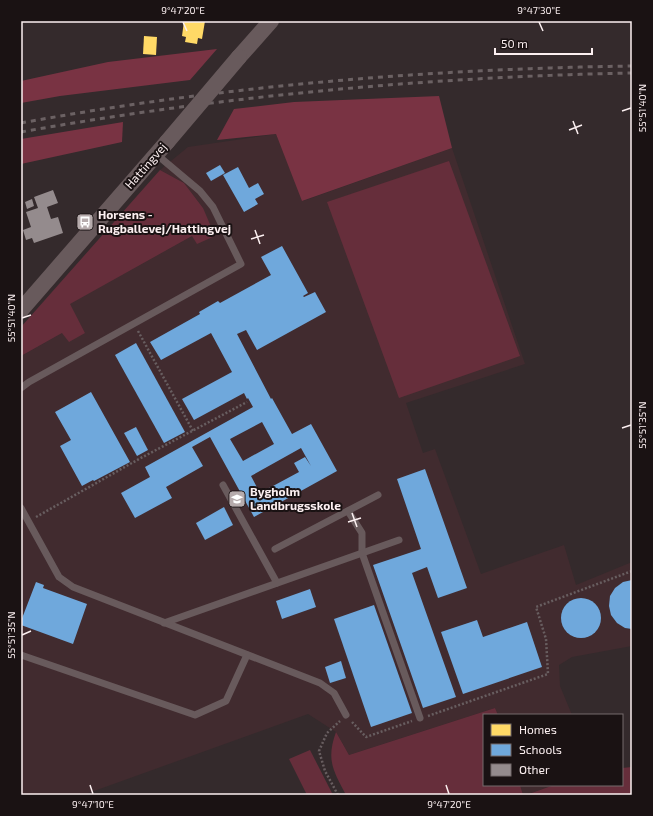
<svg xmlns="http://www.w3.org/2000/svg" width="653" height="816" viewBox="0 0 653 816" font-family="'Exo 2',sans-serif">
<style>
.built{fill:#412b2f}
.green{fill:#662e3b}
.forest{fill:#793343}
.homes{fill:#ffd966}
.schools{fill:#6fa8dc;fill-rule:evenodd}
.building{fill:#948b8d}
.lines{fill:none;stroke-linecap:round;stroke-linejoin:round}
.path{stroke:#685e60;stroke-width:2.5;stroke-dasharray:2 2;stroke-linecap:butt}
.service{stroke:#685a5c;stroke-width:7}
.tertiary{stroke:#685a5c;stroke-width:16}
.rail{stroke:#6b6163;stroke-width:3;stroke-dasharray:5 5;stroke-linecap:butt}
.tertiary-bridge{stroke:#685a5c;stroke-width:16}
.ticks{fill:none;stroke:#fcf0f1;stroke-width:1.5}
.labels{text-anchor:middle;stroke-width:4;stroke-linejoin:round;paint-order:stroke}
.street-label{font-size:12px;fill:#fcf0f1;stroke:#1a1213}
.poi-label{font-size:12px;font-weight:bold;fill:#fcf0f1;stroke:#1a1213;text-anchor:start}
.neatline{fill:none;stroke:#fcf0f1;stroke-width:1.5}
.ticks-label{font-size:10px;text-anchor:middle;fill:#fcf0f1}
</style>
<rect width="100%" height="100%" fill="#342a2c"/>
<g class="built">
<polygon points="276,134 303,201 452,148 525,364 406,403 423,453 435,449 481,574 564,545 576,585 632,562 632,646 572,657 559,665 560,686 572,715 498,715 495,708 349,755 336,732 308,714 83,795 21,795 21,356 62,333 85,333 69,304 192,236 203,208 184,183 160,170 188,147"/>
<polygon points="520,785 554,785 526,795 523,795"/>
</g>
<g class="green">
<polygon points="449,161 520,356 399,398 327,202"/>
<polygon points="160,170 184,183 203,208 215,236 197,244 192,236 70,304 85,333 69,342 62,333 21,356 21,327"/>
<path d="M495,708L498,715H484V785H520L523,795H346C333,770 326,760 336,732L349,755Z"/>
<polygon points="310,750 333,795 307,795 289,759"/>
<polygon points="632,767 632,795 526,795 554,785 622,785 622,768"/>
</g>
<g class="forest">
<polygon points="217,49 190,80 60,96 21,103 21,81 108,62"/>
<polygon points="439,96 452,148 302,201 276,134 217,140 234,109 294,102"/>
<polygon points="123,122 122,142 21,164 21,139"/>
</g>
<g class="homes">
<polygon points="184,21 205,21 202,39 198,38 197,44 185,42 186,37 182,36"/>
<polygon points="144,36 157,37 156,55 143,54"/>
</g>
<g class="schools">
<polygon points="220,165 225,173 211,181 206,173"/>
<polygon points="238,167 249,188 258,183 264,194 255,199 258,204 244,212 223,175"/>
<path d="M282,246L308,293L303,296L304,297L315,292L326,312L257,350L246,330L237,334L271,399L272,398L292,434L311,424L337,471L254,517L210,437L192,447L203,466L166,487L172,498L135,518L121,493L150,477L145,467L253,407L248,398L247,399L244,393L194,420L182,399L232,372L211,333L161,360L150,342L200,314L199,312L218,301L220,303L271,275L261,257ZM262,422L274,444L243,461L230,439ZM301,448L311,466L305,457L294,463L299,472L260,493L251,476Z"/>
<polygon points="136,343 185,432 164,443 115,355"/>
<polygon points="91,392 130,462 94,481 93,480 82,486 60,446 71,440 55,412"/>
<polygon points="136,427 148,450 137,456 124,433"/>
<polygon points="425,469 467,588 438,598 427,567 412,573 456,697 423,708 373,565 421,549 397,479"/>
<polygon points="224,507 233,525 205,540 196,523"/>
<polygon points="632,580 632,629 625,628 617,623 611,615 609,606 610,596 615,588 623,582"/>
<polygon points="36,582 44,585 43,588 87,604 73,644 21,625 21,621"/>
<polygon points="310,589 316,607 282,619 276,601"/>
<circle cx="581" cy="618" r="20"/>
<polygon points="374,605 412,713 371,727 334,619"/>
<polygon points="477,620 483,637 527,622 542,667 463,694 441,632"/>
<polygon points="341,661 346,678 330,683 325,667"/>
</g>
<g class="building">
<polygon points="53,190 58,203 47,207 51,219 58,217 63,233 34,243 32,238 26,240 23,230 31,227 26,212 38,208 34,197"/>
<polygon points="32,199 34,206 27,209 25,202"/>
</g>
<g class="lines">
<g class="path">
<polyline points="138,331 193,431"/>
<polyline points="36,517 139,459 247,402"/>
<polyline points="428,716 548,674 546,639 536,607 632,571"/>
<polyline points="352,722 366,737 412,721"/>
<polyline points="338,795 325,771 319,751 327,733 340,721"/>
</g>
<g class="service">
<polyline points="21,388 29,382 241,264 213,207 200,191 156,154"/>
<polyline points="223,485 277,583"/>
<polyline points="21,508 59,577 73,587 320,683 334,693 346,715"/>
<polyline points="348,511 362,533 362,553 420,718"/>
<polyline points="275,549 378,495"/>
<polyline points="164,623 399,540"/>
<polyline points="21,655 195,715 226,701 247,655"/>
</g>
<g class="tertiary">
<polyline points="239,57 271,21"/>
<polyline points="21,310 167,142"/>
</g>
<g class="rail">
<path d="M21,123C222,86 427,69 632,66"/>
<path d="M21,132C222,96 427,77 632,73"/>
</g>
<polyline class="tertiary-bridge" points="167,142 239,57"/>
</g>
<path class="ticks" d="M183,22L187,31M539,22L543,31M622,111L631,108M573,121L578,134M569,130L582,125M255,230L260,244M251,239L264,235M22,318L31,315M622,428L631,425M352,513L357,527M348,522L361,518M22,635L31,631M90,785L93,794M446,785L449,794"/>
<defs>
<g id="bus-square" transform="scale(0.9)"><rect x="-9" y="-9" width="18" height="18" rx="4" fill="#b6abac" stroke="#1a1213"/><path d="M-5-6H5V4H4V6H2V4H-2V6H-4V4H-5ZM-3.5-4V0h7V-4ZM-3.5 1.2v1.5H-2V1.2ZM2 1.2v1.5H3.5V1.2Z" fill="#fff"/></g>
<g id="university-square" transform="scale(0.9)"><rect x="-9" y="-9" width="18" height="18" rx="4" fill="#b6abac" stroke="#1a1213"/><path d="M0-5L7-2L0 1L-7-2ZM-4 1L0 2.5L4 1V4Q0 6-4 4Z" fill="#fff"/></g>
</defs>
<g fill-rule="evenodd">
<use href="#bus-square" x="85" y="222"/>
<use href="#university-square" x="237" y="499"/>
</g>
<g class="labels">
<g class="street-label">
<text transform="translate(146 166) rotate(-49)" y="4">Hattingvej</text>
</g>
<g class="poi-label">
<text x="98" y="219">Horsens -<tspan x="98" dy="14">Rugballevej/Hattingvej</tspan></text>
<text x="250" y="496">Bygholm<tspan x="250" dy="14">Landbrugsskole</tspan></text>
</g>
</g>
<rect width="653" height="816" fill="none" stroke="#1a1213" stroke-width="44"/>
<rect x="483" y="714" width="140" height="72" fill="#1a1213" stroke="#746b6c"/>
<rect x="491" y="724" width="20" height="12" fill="#ffd966" stroke="#746b6c"/>
<text x="519" y="734" font-size="12" fill="#fcf0f1">Homes</text>
<rect x="491" y="744" width="20" height="12" fill="#6fa8dc" stroke="#746b6c"/>
<text x="519" y="754" font-size="12" fill="#fcf0f1">Schools</text>
<rect x="491" y="764" width="20" height="12" fill="#948b8d" stroke="#746b6c"/>
<text x="519" y="774" font-size="12" fill="#fcf0f1">Other</text>
<path d="M495 48v6h97v-6" fill="none" stroke="#fcf0f1" stroke-width="2"/>
<text x="501" y="48" font-size="12" fill="#fcf0f1" stroke="#1a1213" stroke-width="3" paint-order="stroke">50 m</text>
<rect x="22" y="22" width="609" height="772" class="neatline"/>
<g class="ticks-label">
<text x="183" y="14">9°47'20"E</text>
<text x="539" y="14">9°47'30"E</text>
<text transform="translate(642 108) rotate(-90)" y="4">55°51'40"N</text>
<text transform="translate(11 318) rotate(-90)" y="4">55°51'40"N</text>
<text transform="translate(642 425) rotate(-90)" y="4">55°51'35"N</text>
<text transform="translate(11 635) rotate(-90)" y="4">55°51'35"N</text>
<text x="93" y="808">9°47'10"E</text>
<text x="449" y="808">9°47'20"E</text>
</g>
</svg>
